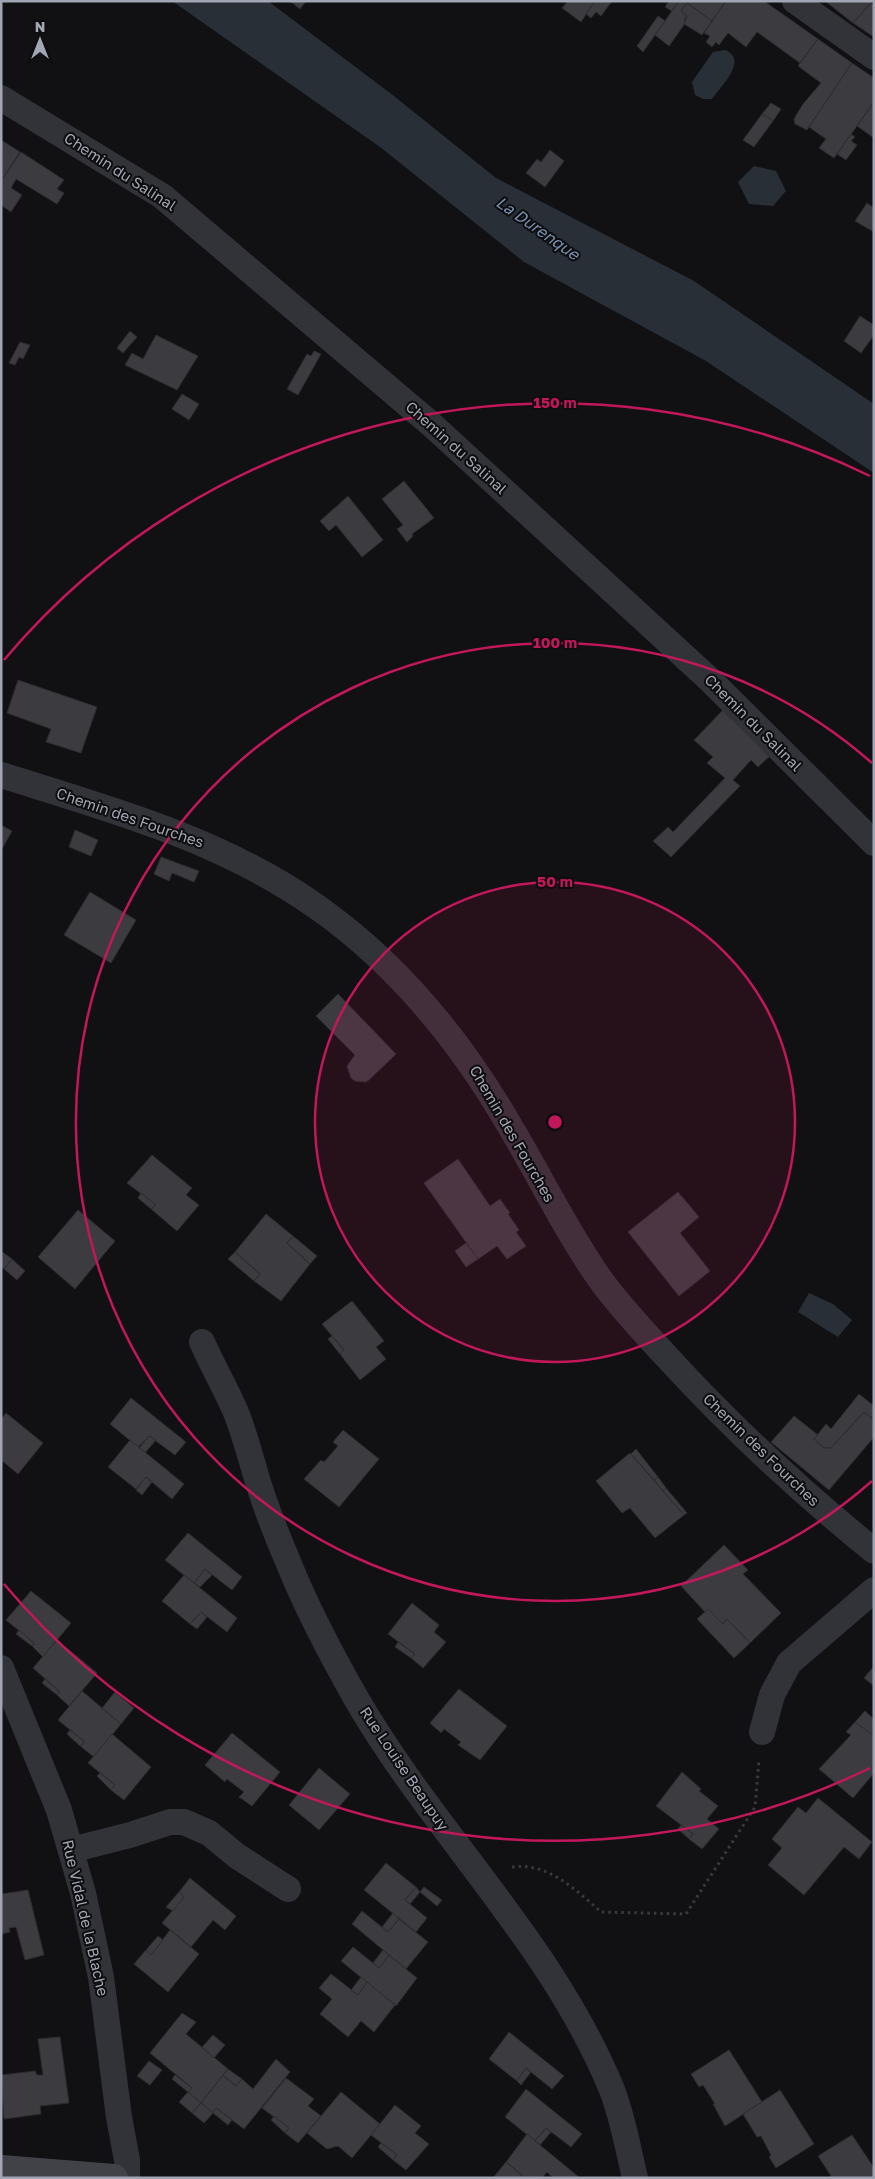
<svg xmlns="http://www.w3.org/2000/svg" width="875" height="2179" viewBox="0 0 875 2179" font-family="'Golos Text',sans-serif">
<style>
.water{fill:#282f37}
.building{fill:#3c3b40;stroke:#2c2b2f}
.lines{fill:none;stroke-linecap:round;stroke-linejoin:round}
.path{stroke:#383a3f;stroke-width:3;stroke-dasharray:2.5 4;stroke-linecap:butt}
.street{stroke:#323338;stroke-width:26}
.secondary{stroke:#404248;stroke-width:28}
.ring{fill:none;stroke:#c2185b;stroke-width:2.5}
.labels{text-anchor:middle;stroke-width:4;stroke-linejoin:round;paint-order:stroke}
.street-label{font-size:15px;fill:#a2a6b4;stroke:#0d0c0e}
.water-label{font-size:16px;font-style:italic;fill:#7891b0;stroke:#0d0c0e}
.centre{fill:#c2185b;stroke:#0d0c0e;stroke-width:2.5}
.ring-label{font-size:15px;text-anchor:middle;font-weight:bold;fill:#c2185b;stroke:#0d0c0e;stroke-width:4;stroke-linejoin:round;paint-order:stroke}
</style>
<rect width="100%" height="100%" fill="#111113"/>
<g class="water">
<polygon points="172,1 268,1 394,96 496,178 694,281 874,404 874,473 706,361 524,262 380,147"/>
<path d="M725,50C749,60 721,86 712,99H703L695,95L692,82L713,52Z"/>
<polygon points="754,166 776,171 786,191 773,206 749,204 738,182"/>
<polygon points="809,1293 833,1304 852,1320 838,1337 798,1312"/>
</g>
<g class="building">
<polygon points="290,1 306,1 300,9"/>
<polygon points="568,1 595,1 581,22 562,8"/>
<polygon points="595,1 612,1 601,16 596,12 591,18 586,14"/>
<polygon points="669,1 679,1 672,11 665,7"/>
<polygon points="679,1 726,1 712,21 687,3 681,11 687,16 684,20 686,22 669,46 655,35"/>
<polygon points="726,1 764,1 818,39 800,63 757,32 746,47 728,33 719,45 716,42 712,47 706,42 710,36 704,33"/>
<polygon points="825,1 873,1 853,23"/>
<polygon points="687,3 712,21 702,35 684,24 687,16 681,11"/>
<polygon points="871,3 874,6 874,37 853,23"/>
<polygon points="658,16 665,21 643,52 637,46"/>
<polygon points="818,39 852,63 807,130 795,124 794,119 803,104 821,83 798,66"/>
<polygon points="852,63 874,78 874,102 834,158 819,148 826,139 809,127"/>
<polygon points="874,102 874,138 857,126"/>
<polygon points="771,103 781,109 773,121 762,114"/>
<polygon points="762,114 773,121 754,147 743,140"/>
<polygon points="851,134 855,137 851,141 857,145 846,160 837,154"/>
<polygon points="1,140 20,152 1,181"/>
<polygon points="550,150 564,161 545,187 526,173 537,159 541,162"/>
<polygon points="21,152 64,180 57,189 64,193 57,204 16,179 11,188 22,195 11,212 1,205 1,181"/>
<polygon points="867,203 874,208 874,232 855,221"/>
<polygon points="860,316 874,325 874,335 861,353 844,341"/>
<polygon points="130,331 137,337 123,353 117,348"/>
<polygon points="156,335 198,356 177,390 125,365 132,353 143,359"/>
<polygon points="20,342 30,345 23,359 19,357 15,365 9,363"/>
<polygon points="314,351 321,354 298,395 287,389 307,354 311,356"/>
<polygon points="182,394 199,404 189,420 172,409"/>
<polygon points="404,481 434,518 412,534 413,536 407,542 397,529 403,525 382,499"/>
<polygon points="348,496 383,540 362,557 336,525 329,531 320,521"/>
<polygon points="18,680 97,707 81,753 46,742 51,729 7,713"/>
<polygon points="723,710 771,755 758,767 751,760 733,780 740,786 671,857 653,841 668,827 673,832 725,778 707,763 713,757 694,740"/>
<polygon points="1,825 12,831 2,849 1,849"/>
<polygon points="75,830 98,840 91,856 69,847"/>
<polygon points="161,857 199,871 194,882 172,873 169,881 154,874"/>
<polygon points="90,892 136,920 111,963 64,935"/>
<polygon points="338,994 396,1054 370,1079 366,1082 355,1081 351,1078 347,1066 355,1055 316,1016"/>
<polygon points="152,1155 192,1188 186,1195 199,1205 177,1231 151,1209 156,1205 127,1183"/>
<polygon points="458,1159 490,1206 500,1199 510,1213 508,1214 519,1230 516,1232 526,1246 507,1259 497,1246 478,1259 424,1183"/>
<polygon points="678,1192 699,1217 680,1233 710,1271 679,1296 628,1232"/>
<polygon points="141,1193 156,1205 151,1209 138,1198"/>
<polygon points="78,1210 115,1241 75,1289 38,1257"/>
<polygon points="266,1214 293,1236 287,1243 310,1264 281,1301 254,1281 260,1274 235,1252"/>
<polygon points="293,1236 317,1256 310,1264 287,1243"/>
<polygon points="466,1243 478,1259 466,1267 455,1251"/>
<polygon points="1,1251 12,1259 4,1269 1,1267"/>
<polygon points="235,1252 260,1274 254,1281 228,1259"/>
<polygon points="12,1259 25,1271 17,1280 4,1269"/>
<polygon points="352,1301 384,1341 376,1347 386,1359 360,1380 340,1354 344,1350 322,1324"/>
<polygon points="332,1336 344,1350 340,1354 328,1339"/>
<polygon points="859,1394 874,1406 874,1420 864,1412 831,1448 824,1448 814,1439 826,1424 831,1429"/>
<polygon points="131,1398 186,1442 175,1455 149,1436 138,1447 110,1424"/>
<polygon points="864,1412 874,1420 874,1437 829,1490 771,1442 794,1416 818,1435 814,1439 824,1448 831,1448"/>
<polygon points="6,1413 43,1443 18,1474 1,1460 1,1419"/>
<polygon points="343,1430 379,1459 339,1507 304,1479 321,1460 324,1462 338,1446 333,1442"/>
<polygon points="149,1436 156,1440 145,1453 139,1448"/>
<polygon points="130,1440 184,1484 172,1499 146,1477 136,1489 108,1467"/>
<polygon points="636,1449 658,1477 654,1480 631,1454"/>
<polygon points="630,1453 684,1515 655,1538 630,1508 622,1513 596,1481"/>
<polygon points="146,1477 152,1482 142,1495 136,1490"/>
<polygon points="658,1477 666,1488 663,1491 654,1480"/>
<polygon points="666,1488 687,1513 684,1515 663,1491"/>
<polygon points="188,1533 242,1577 232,1590 205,1569 194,1583 165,1560"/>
<polygon points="724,1545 748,1570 743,1574 781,1613 750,1643 727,1619 723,1624 708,1609 705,1612 681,1586"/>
<polygon points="205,1569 212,1575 200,1587 194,1583"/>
<polygon points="184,1575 237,1618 227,1632 201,1612 190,1624 162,1601"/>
<polygon points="31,1591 71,1623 43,1657 32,1646 34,1643 6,1620"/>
<polygon points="412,1603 439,1625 434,1632 446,1642 423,1668 411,1658 415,1654 388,1634"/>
<polygon points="708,1609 723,1624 727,1619 750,1643 734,1658 697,1619"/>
<polygon points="201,1612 207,1617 197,1629 190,1624"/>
<polygon points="19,1630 34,1643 32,1646 16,1634"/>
<polygon points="57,1640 97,1673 69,1706 57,1695 60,1692 33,1668"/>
<polygon points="398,1642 415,1654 411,1658 395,1647"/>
<polygon points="874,1666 874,1686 864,1678"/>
<polygon points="45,1679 60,1692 57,1695 42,1683"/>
<polygon points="459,1689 507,1726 480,1760 458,1745 461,1742 444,1729 441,1733 430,1723"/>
<polygon points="82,1691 121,1724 94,1757 80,1746 85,1742 58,1720"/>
<polygon points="115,1692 134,1708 121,1724 102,1708"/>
<polygon points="865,1711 874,1719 873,1737 855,1722"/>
<polygon points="855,1722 874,1736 874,1773 853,1798 819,1769 851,1735 846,1732"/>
<polygon points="70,1730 85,1742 80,1746 67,1734"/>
<polygon points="232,1733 280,1772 252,1806 239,1797 244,1792 227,1779 225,1782 205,1765"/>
<polygon points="112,1734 151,1767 124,1800 111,1790 115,1785 88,1763"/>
<polygon points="319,1768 350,1794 319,1830 289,1805"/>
<polygon points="682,1772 701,1789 699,1791 718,1806 707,1819 719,1829 702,1849 689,1839 693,1834 656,1806"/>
<polygon points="100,1773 115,1785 111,1790 97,1776"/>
<polygon points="818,1798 872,1842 859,1859 844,1847 804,1895 768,1865 782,1848 772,1839 798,1807 806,1813"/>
<polygon points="681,1825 693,1834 689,1839 678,1829"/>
<polygon points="386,1863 416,1887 405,1900 427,1918 416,1932 364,1890"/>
<polygon points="190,1878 236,1916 225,1930 213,1920 191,1947 162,1923 184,1897 179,1892"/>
<polygon points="416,1887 420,1892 410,1904 405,1900"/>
<polygon points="424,1887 442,1900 437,1906 420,1892"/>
<polygon points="28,1890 44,1955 25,1960 16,1927 9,1928 10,1932 1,1934 1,1894"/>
<polygon points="179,1892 184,1897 173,1911 166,1907"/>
<polygon points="362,1911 388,1932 399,1919 428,1942 406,1969 352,1924"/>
<polygon points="393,1913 399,1919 388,1932 382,1927"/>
<polygon points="170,1930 199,1954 168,1992 134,1964 146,1950 151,1955"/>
<polygon points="158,1936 163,1940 151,1955 146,1950"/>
<polygon points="353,1947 379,1968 389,1955 417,1978 396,2006 341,1961"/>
<polygon points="383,1950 389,1955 379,1968 373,1963"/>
<polygon points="331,1974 358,1995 367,1982 395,2005 374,2032 361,2021 348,2037 320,2014 332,1999 319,1988"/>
<polygon points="361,1977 367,1982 358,1995 351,1990"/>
<polygon points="182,2013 196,2022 186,2034 228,2069 201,2103 188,2092 192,2088 150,2053"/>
<polygon points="509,2032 564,2076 552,2089 526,2068 517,2081 489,2059"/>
<polygon points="213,2035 225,2045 214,2058 202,2047"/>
<polygon points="60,2037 69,2103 40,2106 41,2114 4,2119 1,2075 35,2071 37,2075 43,2075 38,2039"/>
<polygon points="729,2050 762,2102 725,2126 713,2104 715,2104 703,2085 699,2087 691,2074"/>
<polygon points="276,2059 290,2072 244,2129 216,2108 213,2113 201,2103 223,2075 236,2086 242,2079 253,2089"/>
<polygon points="149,2061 162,2070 150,2085 137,2076"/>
<polygon points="526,2068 531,2072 521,2085 517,2081"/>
<polygon points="228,2069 242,2079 236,2086 223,2075"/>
<polygon points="175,2075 192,2088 188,2092 172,2079"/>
<polygon points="286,2078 314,2099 308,2106 321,2116 298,2143 285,2133 289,2128 262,2108"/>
<polygon points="526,2089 582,2134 571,2147 546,2128 535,2141 505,2117"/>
<polygon points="780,2090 814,2144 776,2168 769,2157 771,2155 761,2136 757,2137 743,2114"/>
<polygon points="188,2092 201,2103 192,2113 179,2102"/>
<polygon points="341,2092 380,2124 352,2158 338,2146 327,2149 307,2133"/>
<polygon points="201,2103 213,2113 204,2123 192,2113"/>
<polygon points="395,2105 421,2126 415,2133 429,2144 406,2170 393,2160 397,2155 371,2135"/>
<polygon points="216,2108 232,2120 228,2125 213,2113"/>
<polygon points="274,2116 289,2128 285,2133 271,2120"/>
<polygon points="546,2128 551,2132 540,2145 535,2141"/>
<polygon points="527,2134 535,2141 580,2178 553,2178 547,2172 542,2178 525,2178 506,2162"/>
<polygon points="852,2135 874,2168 874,2178 829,2178 831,2176 818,2156"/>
<polygon points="381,2143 397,2155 393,2160 378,2147"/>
<polygon points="506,2162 525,2178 493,2178"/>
</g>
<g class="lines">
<path class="path" d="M512,1867C548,1862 576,1890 601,1912L686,1914L755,1807L759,1760"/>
<g class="street">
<polyline points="795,1 874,57"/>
<polyline points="1,98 162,196 432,425 710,680 874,843"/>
<path d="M1,775C112,810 221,839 317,907C398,964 462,1043 511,1128C541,1178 566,1231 600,1279C620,1307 644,1332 667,1357C731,1427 800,1491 874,1551"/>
<path d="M202,1342C213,1367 227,1391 237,1415C245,1436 251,1458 257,1479C266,1508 277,1536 289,1564C308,1611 332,1656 357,1700C435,1834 553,1945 612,2090C623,2118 628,2149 635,2178"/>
<polyline points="1,1668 59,1810 83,1893 101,1977 119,2117 127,2160 127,2178"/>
<polyline points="762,1732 772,1695 789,1663 874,1590"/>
<polyline points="71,1850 130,1835 170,1822 184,1822 209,1833 237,1856 288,1889"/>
</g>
<polyline class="secondary" points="1,2169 114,2178"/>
</g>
<circle cx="555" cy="1122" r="240" fill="#c2185b" fill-opacity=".12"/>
<g class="ring">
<circle cx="555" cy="1122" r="240"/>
<path d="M872 1481A479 479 0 1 1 872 763"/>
<path d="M870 1768A719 719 0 0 1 4 1584M4 660A719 719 0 0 1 870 476"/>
</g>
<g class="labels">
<g class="street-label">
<text transform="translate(120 172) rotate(33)" y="5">Chemin du Salinal</text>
<text transform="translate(456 448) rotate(42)" y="5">Chemin du Salinal</text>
<text transform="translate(753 723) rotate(45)" y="5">Chemin du Salinal</text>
<text transform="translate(130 818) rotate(19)" y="5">Chemin des Fourches</text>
<text transform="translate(512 1134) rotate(60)" y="5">Chemin des Fourches</text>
<text transform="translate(761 1450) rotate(44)" y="5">Chemin des Fourches</text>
<text transform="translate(404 1769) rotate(56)" y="5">Rue Louise Beaupuy</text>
<text transform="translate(85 1918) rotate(77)" y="5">Rue Vidal de la Blache</text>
</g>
<g class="water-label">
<text transform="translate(538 228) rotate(35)" y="6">La Durenque</text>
</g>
</g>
<circle cx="555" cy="1122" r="8" class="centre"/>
<g class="ring-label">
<text x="555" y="408">150 m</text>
<text x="555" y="648">100 m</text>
<text x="555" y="887">50 m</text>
</g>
<rect width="875" height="2179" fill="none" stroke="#a2a6b4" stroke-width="5"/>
<g transform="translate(40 40)" stroke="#0d0c0e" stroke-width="4" paint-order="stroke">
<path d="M0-4L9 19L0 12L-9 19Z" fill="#a2a6b4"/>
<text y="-8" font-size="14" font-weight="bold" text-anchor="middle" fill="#a2a6b4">N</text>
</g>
</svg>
